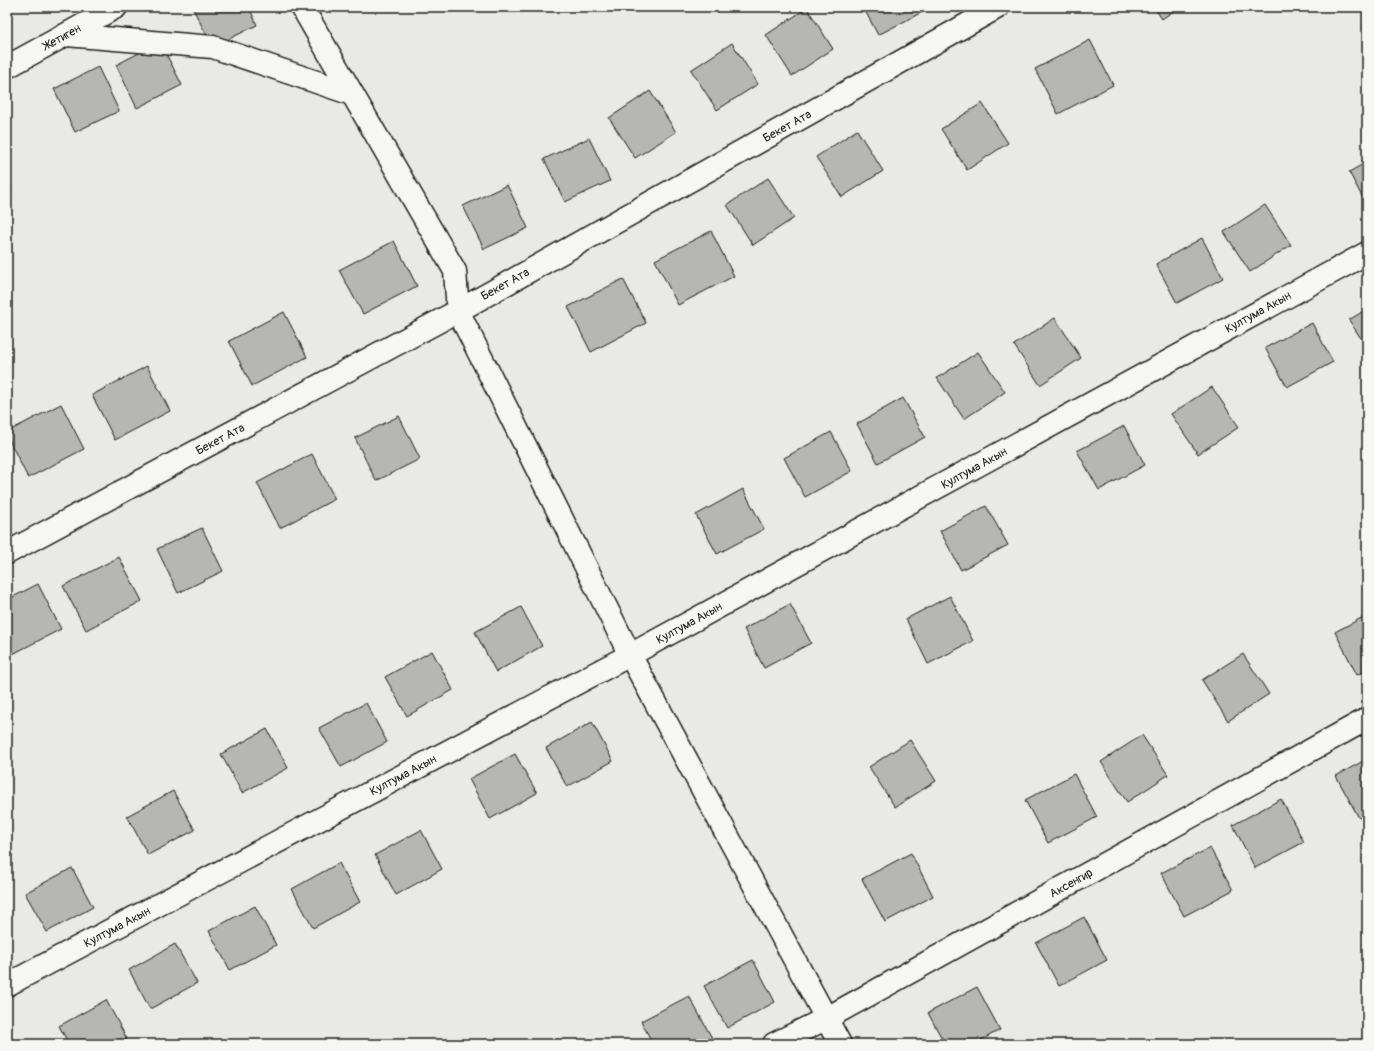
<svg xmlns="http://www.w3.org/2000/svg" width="1374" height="1051" viewBox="0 0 1374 1051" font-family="Pangolin,sans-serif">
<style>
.building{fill:#b6b6b3;stroke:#1c1c1c}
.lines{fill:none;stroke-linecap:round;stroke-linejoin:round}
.minor-casing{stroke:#1c1c1c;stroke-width:25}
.minor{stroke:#f6f6f2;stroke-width:22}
.labels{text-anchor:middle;stroke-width:3;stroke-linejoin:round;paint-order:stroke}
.street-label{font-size:12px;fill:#1c1c1c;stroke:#f6f6f2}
</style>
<rect width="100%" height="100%" fill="#e9e9e5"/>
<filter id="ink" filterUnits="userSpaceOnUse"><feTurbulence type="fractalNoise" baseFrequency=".025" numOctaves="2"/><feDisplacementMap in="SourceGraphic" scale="8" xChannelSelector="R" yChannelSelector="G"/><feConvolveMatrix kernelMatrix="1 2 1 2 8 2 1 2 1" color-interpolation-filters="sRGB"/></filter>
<g filter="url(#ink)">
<g class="building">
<polygon points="192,7 249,7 257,25 213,47"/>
<polygon points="863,7 932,7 878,35"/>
<polygon points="1154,7 1179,7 1162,19"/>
<polygon points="807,8 833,49 792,76 766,35"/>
<polygon points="1090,40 1113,85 1058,114 1035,69"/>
<polygon points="160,42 182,85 137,108 116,65"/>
<polygon points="732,43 758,84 717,110 691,70"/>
<polygon points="98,67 119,111 75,132 54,89"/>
<polygon points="650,91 676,132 635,158 609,118"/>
<polygon points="982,103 1008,143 967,170 941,129"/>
<polygon points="857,130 883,171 842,197 816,157"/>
<polygon points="589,138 610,181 565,202 544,159"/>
<polygon points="1367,162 1367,206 1349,172"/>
<polygon points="768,178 794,218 753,245 727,205"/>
<polygon points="7,183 12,193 7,196"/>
<polygon points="507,185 528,228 484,249 463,206"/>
<polygon points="1265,205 1291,245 1250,272 1224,232"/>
<polygon points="711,231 734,276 678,305 655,260"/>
<polygon points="1202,238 1223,278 1177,303 1156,264"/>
<polygon points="394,241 417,286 363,314 339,270"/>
<polygon points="623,279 646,323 591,352 568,307"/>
<polygon points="1367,309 1367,348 1349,320"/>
<polygon points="284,312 307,357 252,386 229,341"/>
<polygon points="1055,318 1081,358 1040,385 1014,345"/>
<polygon points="1312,323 1333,362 1287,387 1265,348"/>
<polygon points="978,352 1005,392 964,419 937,378"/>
<polygon points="147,366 170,411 115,440 92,395"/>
<polygon points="1212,387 1239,427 1198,454 1171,414"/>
<polygon points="903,398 925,437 878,463 857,424"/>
<polygon points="61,404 84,449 28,478 7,436 7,432"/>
<polygon points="399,416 420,459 376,481 355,438"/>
<polygon points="1124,426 1145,465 1099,490 1077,451"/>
<polygon points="831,432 852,471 805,497 784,458"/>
<polygon points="312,454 335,499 280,528 257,483"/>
<polygon points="743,489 764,529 717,554 696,515"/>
<polygon points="986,506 1008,545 961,570 940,531"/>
<polygon points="202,528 223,571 178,593 157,549"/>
<polygon points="119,557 142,601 86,630 63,586"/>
<polygon points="38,584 61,629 7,657 7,600"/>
<polygon points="950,596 973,641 928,664 906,619"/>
<polygon points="790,604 811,643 764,668 744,629"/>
<polygon points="521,607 542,646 496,672 475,632"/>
<polygon points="1367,615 1367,670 1357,675 1335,632"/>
<polygon points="432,651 453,690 407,716 385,677"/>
<polygon points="1243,654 1269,694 1228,721 1202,680"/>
<polygon points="366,703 387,742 341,767 319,728"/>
<polygon points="592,722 613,761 567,787 546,748"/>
<polygon points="267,729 288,768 242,793 221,754"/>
<polygon points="1142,735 1168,775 1127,802 1101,762"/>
<polygon points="910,740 936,781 895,807 869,767"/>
<polygon points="515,754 537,793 490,819 469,779"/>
<polygon points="1367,759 1367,814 1359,818 1336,776"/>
<polygon points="1074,774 1097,817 1048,843 1025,800"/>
<polygon points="173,791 195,830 148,855 127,816"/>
<polygon points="1281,799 1304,842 1255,868 1233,825"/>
<polygon points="421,830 442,869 396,895 375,855"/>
<polygon points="1210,848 1233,890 1184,916 1161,873"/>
<polygon points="911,853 933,896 885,922 862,879"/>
<polygon points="339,863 360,902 313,928 292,889"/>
<polygon points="72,868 93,907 47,932 25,893"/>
<polygon points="255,906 276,945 230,970 209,931"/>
<polygon points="1084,917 1107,960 1059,986 1036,943"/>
<polygon points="175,944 197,983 150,1009 129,970"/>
<polygon points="753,960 775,1002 727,1028 704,986"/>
<polygon points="977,987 1000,1030 974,1044 945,1044 928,1013"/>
<polygon points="689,996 712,1038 701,1044 653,1044 641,1021"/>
<polygon points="106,1000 127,1039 119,1044 69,1044 59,1026"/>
</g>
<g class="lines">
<g class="minor-casing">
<g id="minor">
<polyline points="302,7 455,271 458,311 630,655 840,1044"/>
<polyline points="66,35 213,47 352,94"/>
<polyline points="7,67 116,7"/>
<polyline points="7,553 458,311 998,7"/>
<polyline points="7,985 630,655 1367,253"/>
<polyline points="774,1044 827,1018 1367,719"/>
</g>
</g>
<use href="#minor" class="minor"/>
</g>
</g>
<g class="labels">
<g class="street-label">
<text transform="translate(62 37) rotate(-29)" y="4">Жетиген</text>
<text transform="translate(787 126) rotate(-29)" y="4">Бекет Ата</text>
<text transform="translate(505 284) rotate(-29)" y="4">Бекет Ата</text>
<text transform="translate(1258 312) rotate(-29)" y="4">Култума Акын</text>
<text transform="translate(220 439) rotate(-28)" y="4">Бекет Ата</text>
<text transform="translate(974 468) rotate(-29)" y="4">Култума Акын</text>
<text transform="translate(689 623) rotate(-29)" y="4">Култума Акын</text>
<text transform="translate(403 775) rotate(-28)" y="4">Култума Акын</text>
<text transform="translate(1071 883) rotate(-29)" y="4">Аксенгир</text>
<text transform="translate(117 927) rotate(-28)" y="4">Култума Акын</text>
</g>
</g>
<rect width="1374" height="1051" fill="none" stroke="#f6f6f2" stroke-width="24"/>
<rect x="12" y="12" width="1350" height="1027" fill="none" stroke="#1c1c1c" stroke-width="1.5" filter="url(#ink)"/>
</svg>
